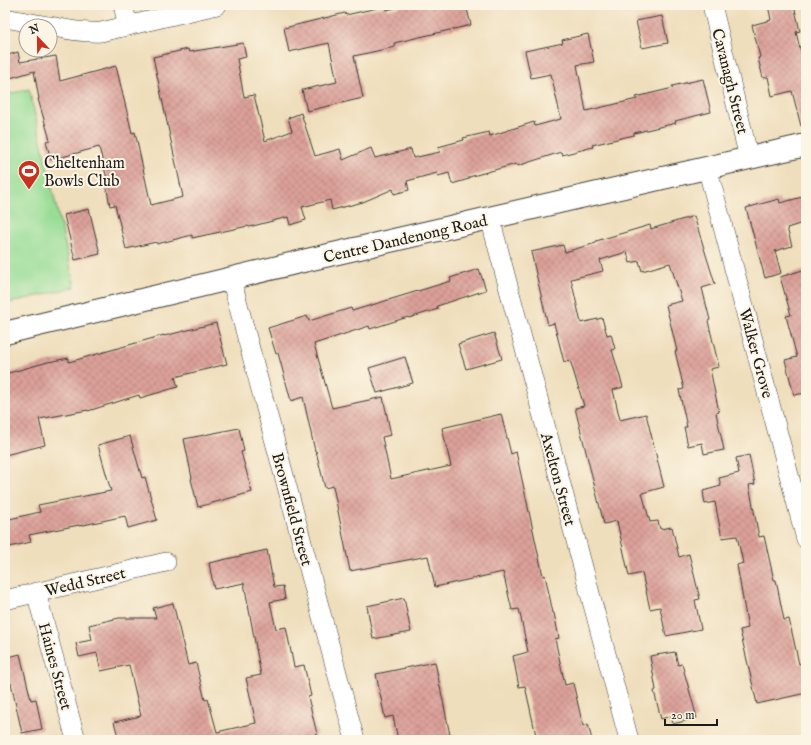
<svg xmlns="http://www.w3.org/2000/svg" width="811" height="745" viewBox="0 0 811 745" font-family="'IM FELL English',serif">
<style>
.green{fill:#98dd96;stroke:#5a7c59}
.building{fill:url(#building-cross-hatch)}
.lines{fill:none;stroke-linecap:round;stroke-linejoin:round}
.minor-casing{stroke:#3c3934;stroke-width:20}
.major-casing{stroke:#3c3934;stroke-width:24}
.minor{stroke:#fff;stroke-width:19}
.major{stroke:#fff;stroke-width:22}
.labels{text-anchor:middle;stroke-width:4;stroke-linejoin:round;paint-order:stroke}
.street-label{font-size:16px;fill:#1c1c1c;stroke:#fcf5e5}
.poi-label{font-size:16px;fill:#1c1c1c;stroke:#fcf5e5;text-anchor:start}
</style>
<defs>
<pattern id="building-cross-hatch" width="8" height="8" patternUnits="userSpaceOnUse"><rect width="8" height="8" fill="#dba099"/><path d="M0 0l8 8M0 8l8-8" fill="none" stroke="#bb8983"/></pattern>
</defs>
<rect width="100%" height="100%" fill="#fcf5e5"/>
<filter id="ink" filterUnits="userSpaceOnUse"><feTurbulence type="fractalNoise" baseFrequency=".025" numOctaves="2"/><feDisplacementMap in="SourceGraphic" scale="8" xChannelSelector="R" yChannelSelector="G"/><feConvolveMatrix kernelMatrix="1 2 1 2 8 2 1 2 1" color-interpolation-filters="sRGB"/></filter>
<filter id="wash" filterUnits="userSpaceOnUse"><feTurbulence type="fractalNoise" baseFrequency=".012" numOctaves="4" result="noise"/><feDisplacementMap in="SourceGraphic" scale="16" xChannelSelector="R" yChannelSelector="G"/><feGaussianBlur stdDeviation="0.9" result="paint"/><feColorMatrix in="noise" values="0 0 0 0 0 0 0 0 0 0 0 0 0 0 0 0 0 1.4 0 .05"/><feComposite in="paint" operator="in"/></filter>
<g filter="url(#wash)">
<rect width="100%" height="100%" fill="#efdebc"/>
<polygon class="green" points="29,89 75,287 5,304 5,95"/>
<g id="blocks">
<g class="building">
<polygon points="406,5 466,5 471,25 394,43 395,47 354,56 363,98 307,111 302,90 337,82 329,43 289,52 284,28 345,13 346,15 386,6 387,10"/>
<polygon points="768,5 794,5 800,31 796,32 806,74 806,125 801,126 792,91 772,96 768,77 763,78 758,58 760,57 752,25 771,20"/>
<polygon points="662,16 668,43 642,48 636,21"/>
<polygon points="588,34 594,62 577,65 586,111 637,99 636,97 673,88 672,86 703,79 711,112 675,121 676,123 634,133 634,135 592,145 593,147 562,155 561,152 517,166 516,164 469,177 469,179 452,184 449,173 438,176 437,173 407,181 409,190 394,194 393,189 363,202 332,210 330,200 302,207 306,220 290,225 288,217 249,227 248,226 192,238 192,235 157,244 156,242 126,249 115,205 110,206 105,179 107,179 99,147 51,160 46,141 50,140 38,99 39,99 34,71 7,79 5,71 5,56 18,52 20,62 56,56 60,81 116,66 132,133 135,132 151,205 183,197 153,57 188,49 189,52 243,43 246,57 237,59 244,97 254,95 265,141 292,131 288,118 301,113 315,156 340,149 343,160 371,148 375,158 411,149 413,158 440,152 438,147 464,140 463,138 489,132 490,136 534,122 535,126 561,119 551,74 531,78 525,51 563,43 562,40"/>
<polygon points="806,196 806,222 787,228 792,246 775,251 781,273 765,278 746,208 779,199 780,203"/>
<polygon points="89,209 100,254 75,260 64,215"/>
<polygon points="694,216 715,284 702,288 710,320 708,321 719,367 710,369 719,412 716,413 724,450 704,454 702,443 688,446 684,427 687,427 679,390 684,389 675,351 677,351 666,305 682,301 670,263 642,271 639,261 630,263 627,252 600,260 603,271 571,279 581,323 602,318 607,335 611,334 615,349 612,350 623,387 613,390 620,420 646,414 664,487 642,493 650,522 658,521 660,529 672,527 679,557 689,554 700,599 695,600 701,629 666,636 660,607 650,609 642,573 629,576 617,521 604,524 575,408 584,406 570,360 564,362 554,323 548,325 531,252 563,245 565,252 596,243 596,241 650,225 651,229"/>
<polygon points="479,269 486,290 437,306 438,309 409,318 408,317 370,329 369,326 314,344 332,408 383,397 391,435 382,437 391,479 451,466 442,428 501,414 511,454 516,452 543,576 545,575 553,613 554,613 559,638 555,639 565,685 573,683 583,726 588,724 592,740 537,740 525,686 519,687 513,656 528,652 519,609 512,610 503,572 435,587 428,556 350,571 333,486 325,488 316,451 315,451 303,397 291,401 278,353 276,354 268,328 307,316 309,321 351,308 352,311 451,281 450,278"/>
<polygon points="806,269 806,393 794,395 785,360 797,357 786,316 791,315 780,277"/>
<polygon points="216,323 227,364 175,377 178,387 140,398 139,395 88,411 88,410 39,419 45,445 5,455 5,374 48,362 69,358 69,362 164,335 164,336"/>
<polygon points="494,333 502,359 466,369 458,344"/>
<polygon points="405,357 413,383 377,393 369,368"/>
<polygon points="239,428 244,451 241,452 252,492 198,507 191,479 192,478 184,439"/>
<polygon points="130,436 142,478 145,477 157,520 128,528 125,516 79,526 79,525 29,535 31,542 5,548 5,520 40,512 38,505 111,491 98,445"/>
<polygon points="749,455 755,484 749,485 759,537 764,536 774,580 776,580 784,620 789,619 799,664 803,663 806,675 806,693 757,704 740,630 748,628 737,565 743,563 737,536 722,538 715,502 705,504 703,491 721,486 719,478 739,473 736,458"/>
<polygon points="267,550 274,587 283,586 285,599 270,602 276,629 286,627 294,667 304,665 311,696 308,697 317,734 315,734 317,740 119,740 114,722 141,716 129,665 101,671 97,653 79,657 76,643 92,640 89,625 119,618 156,618 153,608 173,603 188,665 196,663 205,700 208,699 217,732 256,723 246,678 261,675 244,583 214,589 209,563"/>
<polygon points="404,598 411,632 373,639 367,606"/>
<polygon points="675,652 678,665 682,664 697,718 673,724 671,716 661,719 654,691 656,690 650,656"/>
<polygon points="20,654 31,700 36,699 42,729 22,733 11,683 5,684 5,658"/>
<polygon points="435,662 451,740 398,740 393,716 385,718 376,674"/>
</g>
</g>
</g>
<g filter="url(#ink)">
<use href="#blocks" fill-opacity="0" stroke="#3c3934" stroke-width="1"/>
<g class="lines">
<g class="minor-casing">
<g id="minor">
<polyline points="123,5 128,26"/>
<polyline points="712,5 749,158"/>
<polyline points="5,18 48,26"/>
<path d="M50,26C67,30 83,33 101,32L217,5"/>
<polyline points="707,167 806,539"/>
<polyline points="490,218 629,740"/>
<polyline points="231,278 355,740"/>
<polyline points="36,592 76,740"/>
<polyline points="5,600 166,562"/>
</g>
</g>
<g class="major-casing">
<polyline id="major" points="5,333 303,261 806,145"/>
</g>
<use href="#minor" class="minor"/>
<use href="#major" class="major"/>
</g>
</g>
<defs>
<g id="stadium-pin" transform="scale(1.15)"><path d="M0 17L-7.5 6A9.5 9.5 0 1 1 7.5 6Z" fill="#c8321e" stroke="#fcf5e5"/><path d="M0-5a6.5 5 0 1 0 0 10a6.5 5 0 1 0 0-10ZM-3.5-1.8h7v3.6h-7Z" fill="#fff"/></g>
</defs>
<g fill-rule="evenodd">
<use href="#stadium-pin" x="29" y="171"/>
</g>
<g class="labels">
<g class="street-label">
<text transform="translate(731 81) rotate(76)" y="6">Cavanagh Street</text>
<text transform="translate(405 238) rotate(-13)" y="6">Centre Dandenong Road</text>
<text transform="translate(757 353) rotate(75)" y="6">Walker Grove</text>
<text transform="translate(559 479) rotate(75)" y="6">Axelton Street</text>
<text transform="translate(293 509) rotate(75)" y="6">Brownfield Street</text>
<text transform="translate(85 581) rotate(-13)" y="6">Wedd Street</text>
<text transform="translate(56 666) rotate(75)" y="6">Haines Street</text>
</g>
<g class="poi-label">
<text x="44" y="168">Cheltenham<tspan x="44" dy="18">Bowls Club</tspan></text>
</g>
</g>
<rect width="811" height="745" fill="none" stroke="#fcf5e5" stroke-width="20"/>
<g transform="translate(38 38) rotate(338)"><circle r="19" fill="#fcf5e5" stroke="#a29e95"/>
<path d="M0-3L7 15L0 10L-7 15Z" fill="#c8321e"/>
<text y="-6" font-size="11" font-weight="bold" text-anchor="middle" fill="#1c1c1c">N</text>
</g>
<path d="M665 719v6h52v-6" fill="none" stroke="#1c1c1c" stroke-width="2"/>
<text x="671" y="719" font-size="12" fill="#1c1c1c" stroke="#fcf5e5" stroke-width="3" paint-order="stroke">20 m</text>
</svg>
